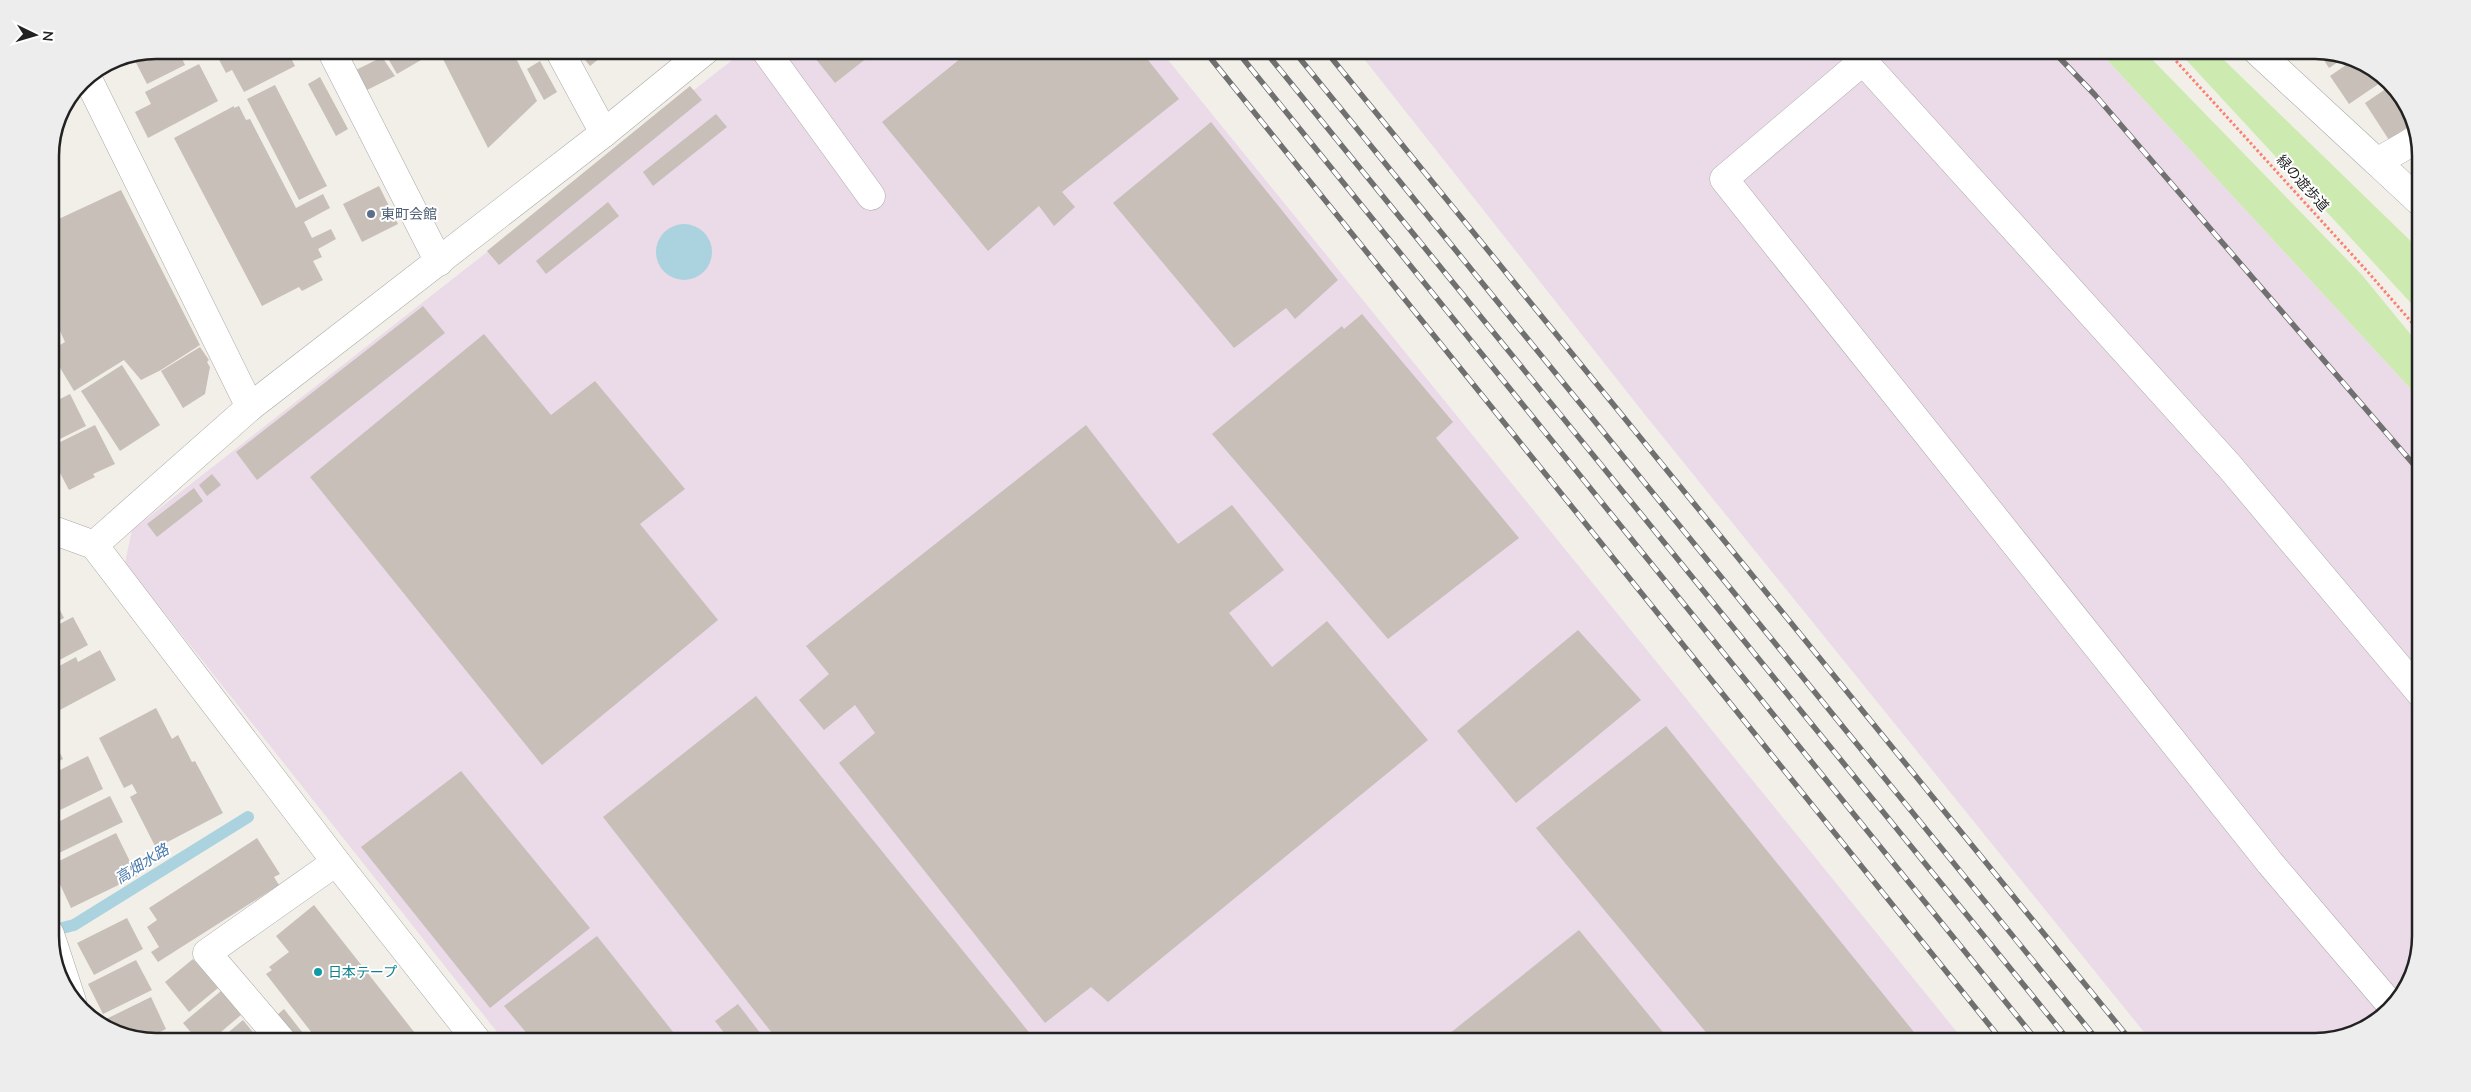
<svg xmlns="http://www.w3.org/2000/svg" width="2471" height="1092" viewBox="0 0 2471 1092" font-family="'Nunito Sans','Noto Sans JP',sans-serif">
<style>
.industrial{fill:#ebdbe8}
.grass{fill:#cdebb0}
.water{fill:#aad3df}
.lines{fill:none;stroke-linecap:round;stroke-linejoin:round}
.stream{stroke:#aad3df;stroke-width:12}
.building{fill:#c7bfb8}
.minor-casing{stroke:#a9a9a9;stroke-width:29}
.path{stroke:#fa8072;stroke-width:3;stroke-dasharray:2.5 2.5;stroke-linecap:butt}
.minor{stroke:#fff;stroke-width:28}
.rail-casing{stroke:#707070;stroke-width:5.5}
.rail{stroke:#fff;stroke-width:4;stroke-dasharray:11;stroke-linecap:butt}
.service-dot{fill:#5c6f8a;stroke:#fff;stroke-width:2}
.culture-dot{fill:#0f9aa8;stroke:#fff;stroke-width:2}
.labels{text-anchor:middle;stroke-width:4;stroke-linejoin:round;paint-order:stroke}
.street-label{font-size:14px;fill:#222;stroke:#fff}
.service-label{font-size:14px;fill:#4e5e75;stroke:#fff;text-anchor:start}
.culture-label{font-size:14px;fill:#0d838f;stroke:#fff;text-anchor:start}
.water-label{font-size:15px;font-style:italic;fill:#4a7aab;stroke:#fff}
.rim{fill:none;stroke:#222;stroke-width:2.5}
</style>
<rect width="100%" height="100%" fill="#f2efe9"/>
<g class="industrial">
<polygon points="745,50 1160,50 1965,1042 505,1042 125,563 132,530"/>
<polygon points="1357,50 2098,50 2421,400 2421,936 2413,976 2374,1024 2315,1042 2152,1042 1646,416"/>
</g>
<g class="grass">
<polygon points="2098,50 2143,50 2362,275 2421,347 2421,400"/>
<polygon points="2177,50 2222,50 2224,60 2421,251 2421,314"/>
</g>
<circle class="water" cx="684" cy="252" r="28"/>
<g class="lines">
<polyline class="stream" points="50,931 74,925 248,817"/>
</g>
<g class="building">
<polygon points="156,50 178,50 185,65 147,84 132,55"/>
<polygon points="219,50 287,50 295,66 244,92 232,70 226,73 215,52"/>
<polygon points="383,50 425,50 428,56 397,74"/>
<polygon points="456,50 512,50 537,101 488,148 442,57"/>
<polygon points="577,50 610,50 590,66"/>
<polygon points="796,50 869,50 872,54 835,83 811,53 804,59"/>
<polygon points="971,50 1140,50 1179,99 1062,192 1075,207 1054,226 1039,206 988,251 882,122"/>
<polygon points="2318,51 2347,56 2329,68"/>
<polygon points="382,57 395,76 367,90 356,70"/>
<polygon points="2356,58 2383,81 2349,104 2330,76"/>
<polygon points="540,61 557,92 544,100 527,69"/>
<polygon points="199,64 218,101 148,138 135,112 151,104 145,92"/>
<polygon points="320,77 348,129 336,136 308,84"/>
<polygon points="275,85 327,186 299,200 247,99"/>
<polygon points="690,86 702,100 499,265 487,251"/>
<polygon points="2390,86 2403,97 2412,124 2389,140 2365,103"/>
<polygon points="234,106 234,108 239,106 246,120 250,119 296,208 323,194 330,208 304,222 312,238 331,229 336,239 318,249 322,257 313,261 323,280 302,291 299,287 262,306 174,138"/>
<polygon points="716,114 727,127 653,186 643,172"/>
<polygon points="1211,122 1338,280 1295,319 1286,308 1234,348 1113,203"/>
<polygon points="379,186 398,224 362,242 343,204"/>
<polygon points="121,190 200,345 161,370 141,380 124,360 74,391 50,351 65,342 50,309 50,223"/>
<polygon points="608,202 619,216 546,274 536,261"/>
<polygon points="423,306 445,333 257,480 236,452"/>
<polygon points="1362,314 1453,422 1436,438 1519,538 1388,639 1212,434 1342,326 1344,329"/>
<polygon points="50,319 60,342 50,346"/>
<polygon points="484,334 551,415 595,381 685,489 640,524 718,620 542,765 310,477"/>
<polygon points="200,347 209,360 207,362 210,367 205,394 183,408 161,371"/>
<polygon points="50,360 57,376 50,379"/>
<polygon points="122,365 160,425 120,451 81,391"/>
<polygon points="70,394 86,426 50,444 50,404"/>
<polygon points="95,425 115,464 93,474 95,477 69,490 50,454 50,447"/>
<polygon points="1086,425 1178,544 1232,505 1284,570 1229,613 1272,667 1327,621 1428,740 1108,1002 1091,987 1045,1023 839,763 875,733 855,705 824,730 799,700 829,674 806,646"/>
<polygon points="212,474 221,485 207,496 199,485"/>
<polygon points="194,488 203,501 157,537 147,524"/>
<polygon points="50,591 64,618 50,625"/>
<polygon points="73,617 88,645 50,665 50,629"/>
<polygon points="1578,630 1641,700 1516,803 1457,731"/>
<polygon points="100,650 116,680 58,711 50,698 50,671 76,657 78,662"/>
<polygon points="756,696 1037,1042 779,1042 603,817"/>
<polygon points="156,708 172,739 178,735 192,762 195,761 223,813 156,848 130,797 137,793 132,784 124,788 99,738"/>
<polygon points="1666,726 1922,1042 1714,1042 1536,828"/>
<polygon points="50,733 63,759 50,766"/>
<polygon points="88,756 103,789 50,815 50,775"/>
<polygon points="461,771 590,928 490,1008 361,847"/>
<polygon points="110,796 123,822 59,853 50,836 50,826"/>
<polygon points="116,833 137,876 71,908 51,865"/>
<polygon points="257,838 280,874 274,877 279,885 158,962 151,952 159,947 147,927 157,920 149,908"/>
<polygon points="314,905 422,1042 319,1042 266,974 272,970 269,967 289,952 276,936"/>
<polygon points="127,918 143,949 94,975 77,943"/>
<polygon points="1579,930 1671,1042 1439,1042"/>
<polygon points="597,936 681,1042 534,1042 504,1006"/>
<polygon points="193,959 218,988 189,1012 165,982"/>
<polygon points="136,960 152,990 103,1014 88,984"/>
<polygon points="221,991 241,1015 209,1042 199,1042 183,1023"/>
<polygon points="151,997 166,1029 144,1040 116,1034 100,1022"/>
<polygon points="738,1004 767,1042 731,1042 715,1021"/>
<polygon points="284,1009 310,1042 296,1042 276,1016"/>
<polygon points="243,1020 261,1042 217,1042"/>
</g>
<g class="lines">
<g class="minor-casing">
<g id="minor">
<polyline points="331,50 439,262"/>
<polyline points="559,50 604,133"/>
<polyline points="765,50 871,196"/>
<polyline points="2256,50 2377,162 2417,139"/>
<polyline points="87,77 250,407"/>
<polyline points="2377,162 2421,203"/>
<polyline points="50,529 94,545"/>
<polyline points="50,934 72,1001"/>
<polyline points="2390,1004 2270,863 1724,179 1863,61 2230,467 2421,694"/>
<polyline points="283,1042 207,953 336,862"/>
<polyline points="478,1042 336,862 94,545 250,407 604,133 706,50"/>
</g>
</g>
<polyline class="path" points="2166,50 2367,271 2421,333"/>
<use href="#minor" class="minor"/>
<g class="rail-casing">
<g id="rail">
<polyline points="1204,50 2003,1042"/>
<polyline points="1236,50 2038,1042"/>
<polyline points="1264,50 2070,1042"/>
<polyline points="1293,50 2099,1042"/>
<polyline points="1325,50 2132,1042"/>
<polyline points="2052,50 2095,95 2421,473"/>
</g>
</g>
<use href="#rail" class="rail"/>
</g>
<circle class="service-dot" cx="371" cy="214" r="5"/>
<circle class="culture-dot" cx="318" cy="972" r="5"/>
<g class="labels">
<g class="street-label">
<text transform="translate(2303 183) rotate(48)" y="5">緑の遊歩道</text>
</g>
<g class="service-label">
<text x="381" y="219">東町会館</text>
</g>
<g class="culture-label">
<text x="328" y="977">日本テープ</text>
</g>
<g class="water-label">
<text transform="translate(142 864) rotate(-32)" y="5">高畑水路</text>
</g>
</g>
<path d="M0 0H2471V1092H0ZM156 59H2315A97 97 0 0 1 2412 156V936A97 97 0 0 1 2315 1033H156A97 97 0 0 1 59 936V156A97 97 0 0 1 156 59Z" fill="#ededed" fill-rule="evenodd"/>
<path class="rim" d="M156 59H2315A97 97 0 0 1 2412 156V936A97 97 0 0 1 2315 1033H156A97 97 0 0 1 59 936V156A97 97 0 0 1 156 59Z"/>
<g transform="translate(35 35) rotate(95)" stroke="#ffffff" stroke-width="4" paint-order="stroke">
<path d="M0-4L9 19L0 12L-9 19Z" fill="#222222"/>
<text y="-8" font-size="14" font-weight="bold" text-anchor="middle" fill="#222222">N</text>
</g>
</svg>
